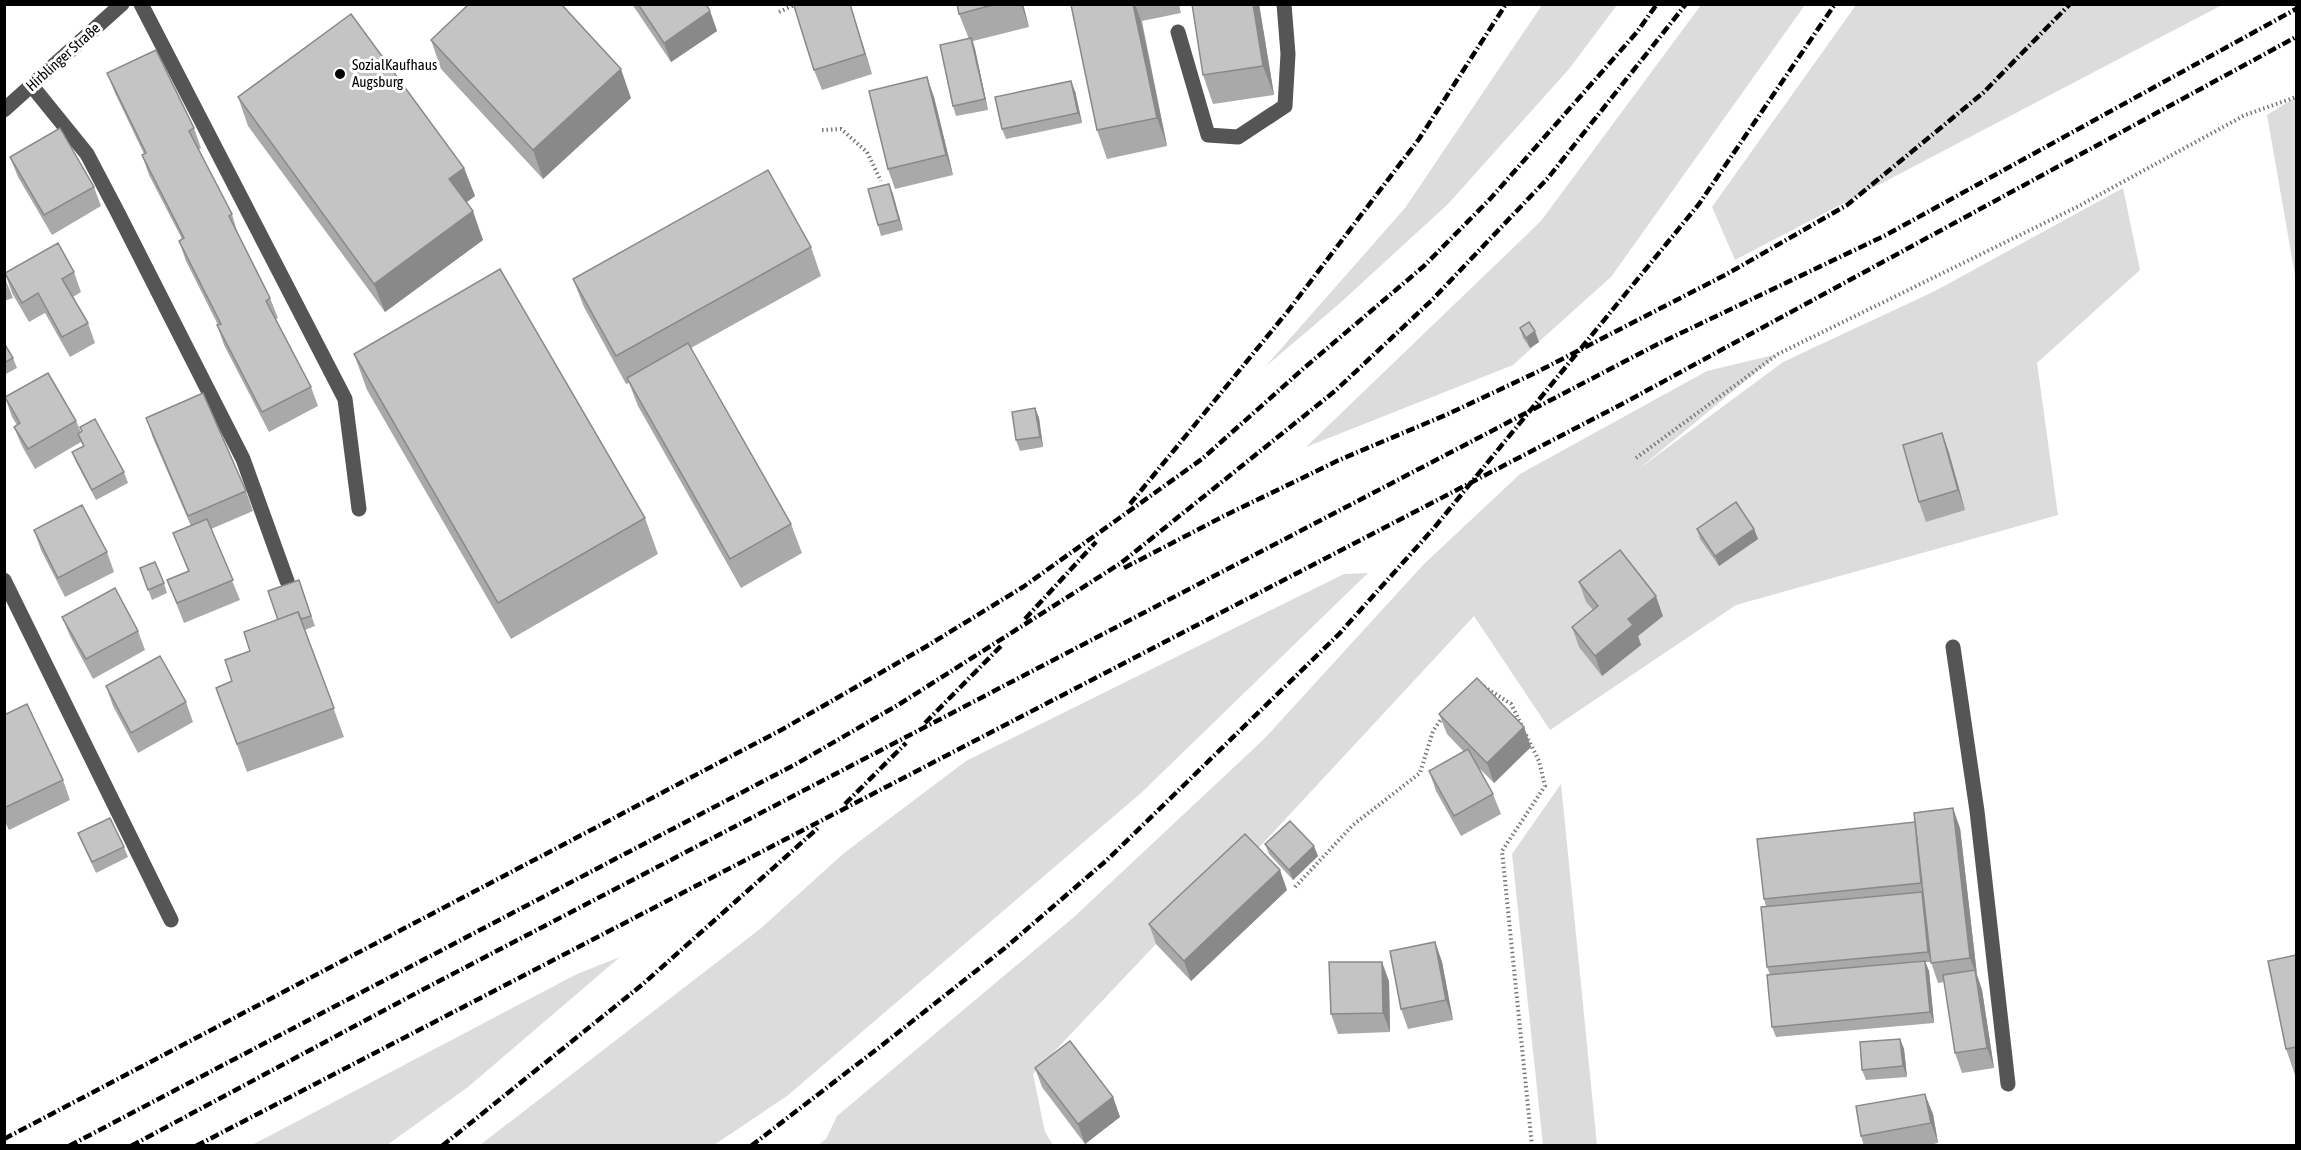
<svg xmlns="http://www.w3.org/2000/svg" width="2301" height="1150" viewBox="0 0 2301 1150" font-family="'Asap Condensed',sans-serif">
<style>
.green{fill:#dcdcdc}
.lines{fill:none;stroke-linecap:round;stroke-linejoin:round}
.path{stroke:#777;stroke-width:4;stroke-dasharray:1.5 3;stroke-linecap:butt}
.minor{stroke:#555;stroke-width:15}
.rail{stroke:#000;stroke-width:4.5;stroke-dasharray:9 3 1.5 3;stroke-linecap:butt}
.wall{fill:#a9a9a9}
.shaded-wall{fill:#898989}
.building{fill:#c4c4c4;stroke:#898989;stroke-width:1.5}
.poi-dot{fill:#000;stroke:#fff;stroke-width:2}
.labels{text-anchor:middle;stroke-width:6;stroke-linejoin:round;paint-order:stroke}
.street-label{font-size:15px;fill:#000;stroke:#fff}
.poi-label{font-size:15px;fill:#000;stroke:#fff;text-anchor:start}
</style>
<rect width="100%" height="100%" fill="#fff"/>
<g class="green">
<polygon points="1542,5 1617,5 1569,69 1448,204 1339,304 1265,367 1405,208"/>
<polygon points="1701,5 1805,5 1611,277 1513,365 1306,447 1541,221"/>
<polygon points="1856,5 1856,4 2222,5 1735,260 1712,207"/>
<polygon points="2296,97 2296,281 2267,115"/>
<polygon points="2123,188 2140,270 2037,363 2058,515 1736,605 1550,730 1474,616 1253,854 1156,944 1033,1074 1045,1132 1053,1145 817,1146 826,1139 837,1116 1074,917 1264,739 1424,564 1520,474 1707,371 1778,354 1640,468 1783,362 1935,291"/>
<polygon points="1368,573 1141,793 787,1096 714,1145 480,1145 760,929 844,853 966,761 1344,574"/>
<polygon points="1561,784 1597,1145 1543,1145 1512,854"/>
<polygon points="620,957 468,1087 387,1145 252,1145 577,974"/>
</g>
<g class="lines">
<g class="path">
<polyline points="779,12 796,4"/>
<polyline points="822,130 841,129 867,152 881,181"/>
<polyline points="1636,458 1778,354 2077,207 2245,115 2296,97"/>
<polyline points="1480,684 1511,704 1523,728"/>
<polyline points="1526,735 1539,761 1545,786 1502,851 1532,1146"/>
<polyline points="1295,887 1353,825 1420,773 1433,731 1444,715"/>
</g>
<g class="minor">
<polyline points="141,4 345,399 359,509"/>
<polyline points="1178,32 1208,135 1238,137 1285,106 1288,54 1284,4"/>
<polyline points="32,86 87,154 118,213 243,459 287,581"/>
<polyline points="4,110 122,4"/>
<polyline points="4,580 171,920"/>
<polyline points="1953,647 1977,811 2008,1084"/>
</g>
<g class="rail">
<polyline points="1130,504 1288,311 1419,139 1506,4"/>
<polyline points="1124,568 1224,516 1339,460 1448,414 1535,373 1727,274 1847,205 1983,93 2070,4"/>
<polyline points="1025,619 1096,542"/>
<polyline points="925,723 1001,646"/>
<polyline points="845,804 906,743"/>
<polyline points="4,1139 783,729 927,646 1023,587 1202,459 1304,368 1424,266 1491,198 1637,32 1657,4"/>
<polyline points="69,1146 796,764 898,705 1121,563 1335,391 1432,300 1548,178 1686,4"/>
<polyline points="131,1146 422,990 1658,344 1886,235 2296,9"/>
<polyline points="196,1146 1622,404 2296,37"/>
<polyline points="442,1146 643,984 818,828"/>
<polyline points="751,1146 881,1046 1005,948 1107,860 1339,634 1434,528 1699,204 1835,4"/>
</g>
</g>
<g class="wall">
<polygon points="632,4 706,4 710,11 717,31 671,62"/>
<polygon points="850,4 872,74 822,90 814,70"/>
<polygon points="957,4 1023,4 1029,27 973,41 975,49 988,110 956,116 953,106 969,39 959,14"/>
<polygon points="1072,4 1179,4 1181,13 1142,21 1167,146 1107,159 1097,130"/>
<polygon points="1259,4 1274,95 1213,104 1203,75"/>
<polygon points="431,40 631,98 543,179 441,69"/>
<polygon points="107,73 194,128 201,148 198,150 232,214 238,235 270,298 278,318 276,319 311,387 318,406 269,432 224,345 217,325 218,325 186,261 179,241 182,239 149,175 142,155 144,154 115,93"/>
<polygon points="1075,91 1082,123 1006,139 1002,129"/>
<polygon points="238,97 464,168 475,196 466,202 483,240 385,312 248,126"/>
<polygon points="934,97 953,175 895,189 888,169"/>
<polygon points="10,157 94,187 101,206 52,235 18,177"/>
<polygon points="889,184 903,230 881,236 878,225"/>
<polygon points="811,247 821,276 691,348 791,524 802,553 741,588 638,406 629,383 626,384 584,307 573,279"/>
<polygon points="74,272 81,292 73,297 88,323 95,343 70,357 45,313 29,322 12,293 5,273"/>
<polygon points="4,276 13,298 4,301"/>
<polygon points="1520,328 1539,342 1530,348 1523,338"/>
<polygon points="4,343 13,358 17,368 4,375"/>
<polygon points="354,354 645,518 658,554 511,639 367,390"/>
<polygon points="5,397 76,421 81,432 124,472 128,483 96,500 76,462 72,452 83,446 81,442 35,469 22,446 14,427 17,425 12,417"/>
<polygon points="1035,408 1039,418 1043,447 1020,451 1016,440"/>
<polygon points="146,418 246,491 253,511 211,529 240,600 184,623 167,580 188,571 173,533 191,526 153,438"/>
<polygon points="1942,433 1949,453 1965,510 1926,522 1919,502"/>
<polygon points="1697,529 1754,529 1758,539 1719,566 1700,539"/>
<polygon points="34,530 107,552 114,572 65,597 41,550"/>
<polygon points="140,568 164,583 167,593 152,600"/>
<polygon points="299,580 315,626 305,630 344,737 247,772 216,688 232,681 278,620"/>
<polygon points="1579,582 1663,616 1638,636 1641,645 1602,676 1579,647 1572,627 1593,610 1586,602"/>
<polygon points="62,617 138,631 145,650 93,679 70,636"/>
<polygon points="106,686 186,702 193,722 138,753 113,706"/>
<polygon points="1439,714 1524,727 1531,747 1494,783 1478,767 1493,794 1501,814 1461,836 1436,791 1429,771 1464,752 1447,734"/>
<polygon points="4,715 63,780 70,800 9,830 4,820"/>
<polygon points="1960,828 1977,975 1982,990 1994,1068 1962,1073 1955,1053 1944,982 1938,983 1931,962 1925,962 1929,971 1934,1023 1776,1037 1772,1027 1770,975 1767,967 1766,906 1764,899"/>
<polygon points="78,833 124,847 128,857 96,873 82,843"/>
<polygon points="1265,844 1318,856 1293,880 1269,854"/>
<polygon points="1287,890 1191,981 1156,944 1149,924"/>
<polygon points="1435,942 1442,962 1453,1020 1408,1029 1401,1009"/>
<polygon points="2296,955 2296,1078 2286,1049"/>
<polygon points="1389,981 1390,1032 1338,1034 1331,1014"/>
<polygon points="1900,1039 1904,1049 1907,1077 1866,1080 1862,1070"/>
<polygon points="1035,1068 1113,1097 1120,1117 1085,1144 1042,1087"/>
<polygon points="1933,1114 1938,1143 1925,1146 1864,1146 1861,1136"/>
</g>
<g class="shaded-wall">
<polygon points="850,4 872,74 865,54"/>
<polygon points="1021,4 1023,4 1029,27"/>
<polygon points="1133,4 1135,4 1141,21 1167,146 1157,118"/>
<polygon points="1253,4 1259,4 1274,95 1263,66"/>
<polygon points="710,11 717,31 671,62 664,43"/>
<polygon points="971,38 975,49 988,110 985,99"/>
<polygon points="621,69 631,98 543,179 533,150"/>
<polygon points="927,77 934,97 953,175 946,155"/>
<polygon points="1071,81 1075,91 1082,123 1078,113"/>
<polygon points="464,168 475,196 459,208 449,179"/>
<polygon points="889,184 893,194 903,230 899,220"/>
<polygon points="473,211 483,240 385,312 374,284"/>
<polygon points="1535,331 1539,342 1530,348 1526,338"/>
<polygon points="1035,408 1039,418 1043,447 1040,437"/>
<polygon points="1942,433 1949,453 1965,510 1958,490"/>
<polygon points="1754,529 1758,539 1719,566 1715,556"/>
<polygon points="1656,596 1663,616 1638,636 1641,645 1602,676 1595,656 1628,619"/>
<polygon points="1524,727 1531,747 1494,783 1487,763"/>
<polygon points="1953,808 1960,828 1977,975 1982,990 1994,1068 1987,1048 1976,974 1970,958"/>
<polygon points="1314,846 1318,856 1293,880 1289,870"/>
<polygon points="1280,870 1287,890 1191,981 1184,961"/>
<polygon points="1922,892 1926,902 1932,962 1928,952"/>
<polygon points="1435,942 1442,962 1453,1020 1446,1000"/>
<polygon points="1925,961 1929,971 1934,1023 1930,1012"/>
<polygon points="1382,962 1389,981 1390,1032 1383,1013"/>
<polygon points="1900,1039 1904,1049 1907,1077 1903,1066"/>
<polygon points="1925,1094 1933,1114 1938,1143 1931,1123"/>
<polygon points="1113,1097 1120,1117 1085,1144 1078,1124"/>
</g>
<g class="building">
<polygon points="469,4 561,4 621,69 533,150 431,40"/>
<polygon points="638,4 706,4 710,11 664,43"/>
<polygon points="801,4 850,4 865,54 814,70 794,6"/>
<polygon points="957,4 996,4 959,14"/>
<polygon points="1073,4 1133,4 1157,118 1097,130 1071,5"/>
<polygon points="1192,4 1253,4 1263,66 1203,75"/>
<polygon points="351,14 464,168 449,179 473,211 374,284 238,97"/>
<polygon points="971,38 985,99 953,106 940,45"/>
<polygon points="156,50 194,128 189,131 232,214 229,216 270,298 266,301 311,387 262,412 217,325 221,324 179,241 184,238 142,155 146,153 107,73"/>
<polygon points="927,77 946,155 888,169 869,91"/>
<polygon points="1071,81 1078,113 1002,129 995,97"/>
<polygon points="60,128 94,187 44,215 10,157"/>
<polygon points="768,170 811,247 616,356 573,279"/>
<polygon points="889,184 899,220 878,225 868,189"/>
<polygon points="58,243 74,272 62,279 88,323 62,337 38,293 22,303 5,273"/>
<polygon points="500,269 645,518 498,603 354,354"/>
<polygon points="1529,322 1535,331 1526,338 1520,328"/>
<polygon points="4,343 13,358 4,363"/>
<polygon points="688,343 791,524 730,559 627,378"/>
<polygon points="48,373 76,421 28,449 14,427 20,423 5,397"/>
<polygon points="203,393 246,491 188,516 146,418"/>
<polygon points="1035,408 1040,437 1016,440 1012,412"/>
<polygon points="95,419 124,472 92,490 72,452 84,446 78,434 82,431 80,427"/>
<polygon points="1942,433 1958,490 1919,502 1903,445"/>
<polygon points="1736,502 1754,529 1715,556 1697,529"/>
<polygon points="82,505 107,552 58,578 34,530"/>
<polygon points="207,519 233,580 177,603 167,580 189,571 173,533"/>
<polygon points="1620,550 1656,596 1628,619 1633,625 1595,656 1572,627 1598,606 1579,582"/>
<polygon points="155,562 164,583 148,590 140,568"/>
<polygon points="299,580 311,616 301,619 298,612 278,620 268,591"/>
<polygon points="115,588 138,631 86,659 62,617"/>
<polygon points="298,612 334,708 237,744 216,688 232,681 225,660 250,651 244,632"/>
<polygon points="160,656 186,702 131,733 106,686"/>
<polygon points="1477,678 1524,727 1487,763 1439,714"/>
<polygon points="27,704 63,780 4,808 4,715"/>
<polygon points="1468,749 1493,794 1454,816 1429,771"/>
<polygon points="1953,808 1970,958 1931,963 1914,813"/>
<polygon points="110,818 124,847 92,862 78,833"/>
<polygon points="1290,821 1314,846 1289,870 1265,844"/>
<polygon points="1915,822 1921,883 1764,899 1757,839"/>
<polygon points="1245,834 1280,870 1184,961 1149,924"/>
<polygon points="1922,892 1928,952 1767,967 1761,907"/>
<polygon points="1435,942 1446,1000 1401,1009 1390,951"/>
<polygon points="2296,955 2296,1047 2286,1049 2268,961"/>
<polygon points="1925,961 1930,1012 1772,1027 1767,975"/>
<polygon points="1329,962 1382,962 1383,1013 1331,1014"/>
<polygon points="1975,970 1987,1048 1955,1053 1943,975"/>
<polygon points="1900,1039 1903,1066 1862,1070 1860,1042"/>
<polygon points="1070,1041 1113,1097 1078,1124 1035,1068"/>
<polygon points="1925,1094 1931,1123 1861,1136 1856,1106"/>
</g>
<circle class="poi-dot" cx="340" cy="74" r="6"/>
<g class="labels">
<g class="street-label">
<text transform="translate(63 57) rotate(-42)" y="5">Hirblinger Straße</text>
</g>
<g class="poi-label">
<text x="352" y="70">SozialKaufhaus<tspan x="352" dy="17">Augsburg</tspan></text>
</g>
</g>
<rect width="2301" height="1150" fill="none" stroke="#000000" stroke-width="12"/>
</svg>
